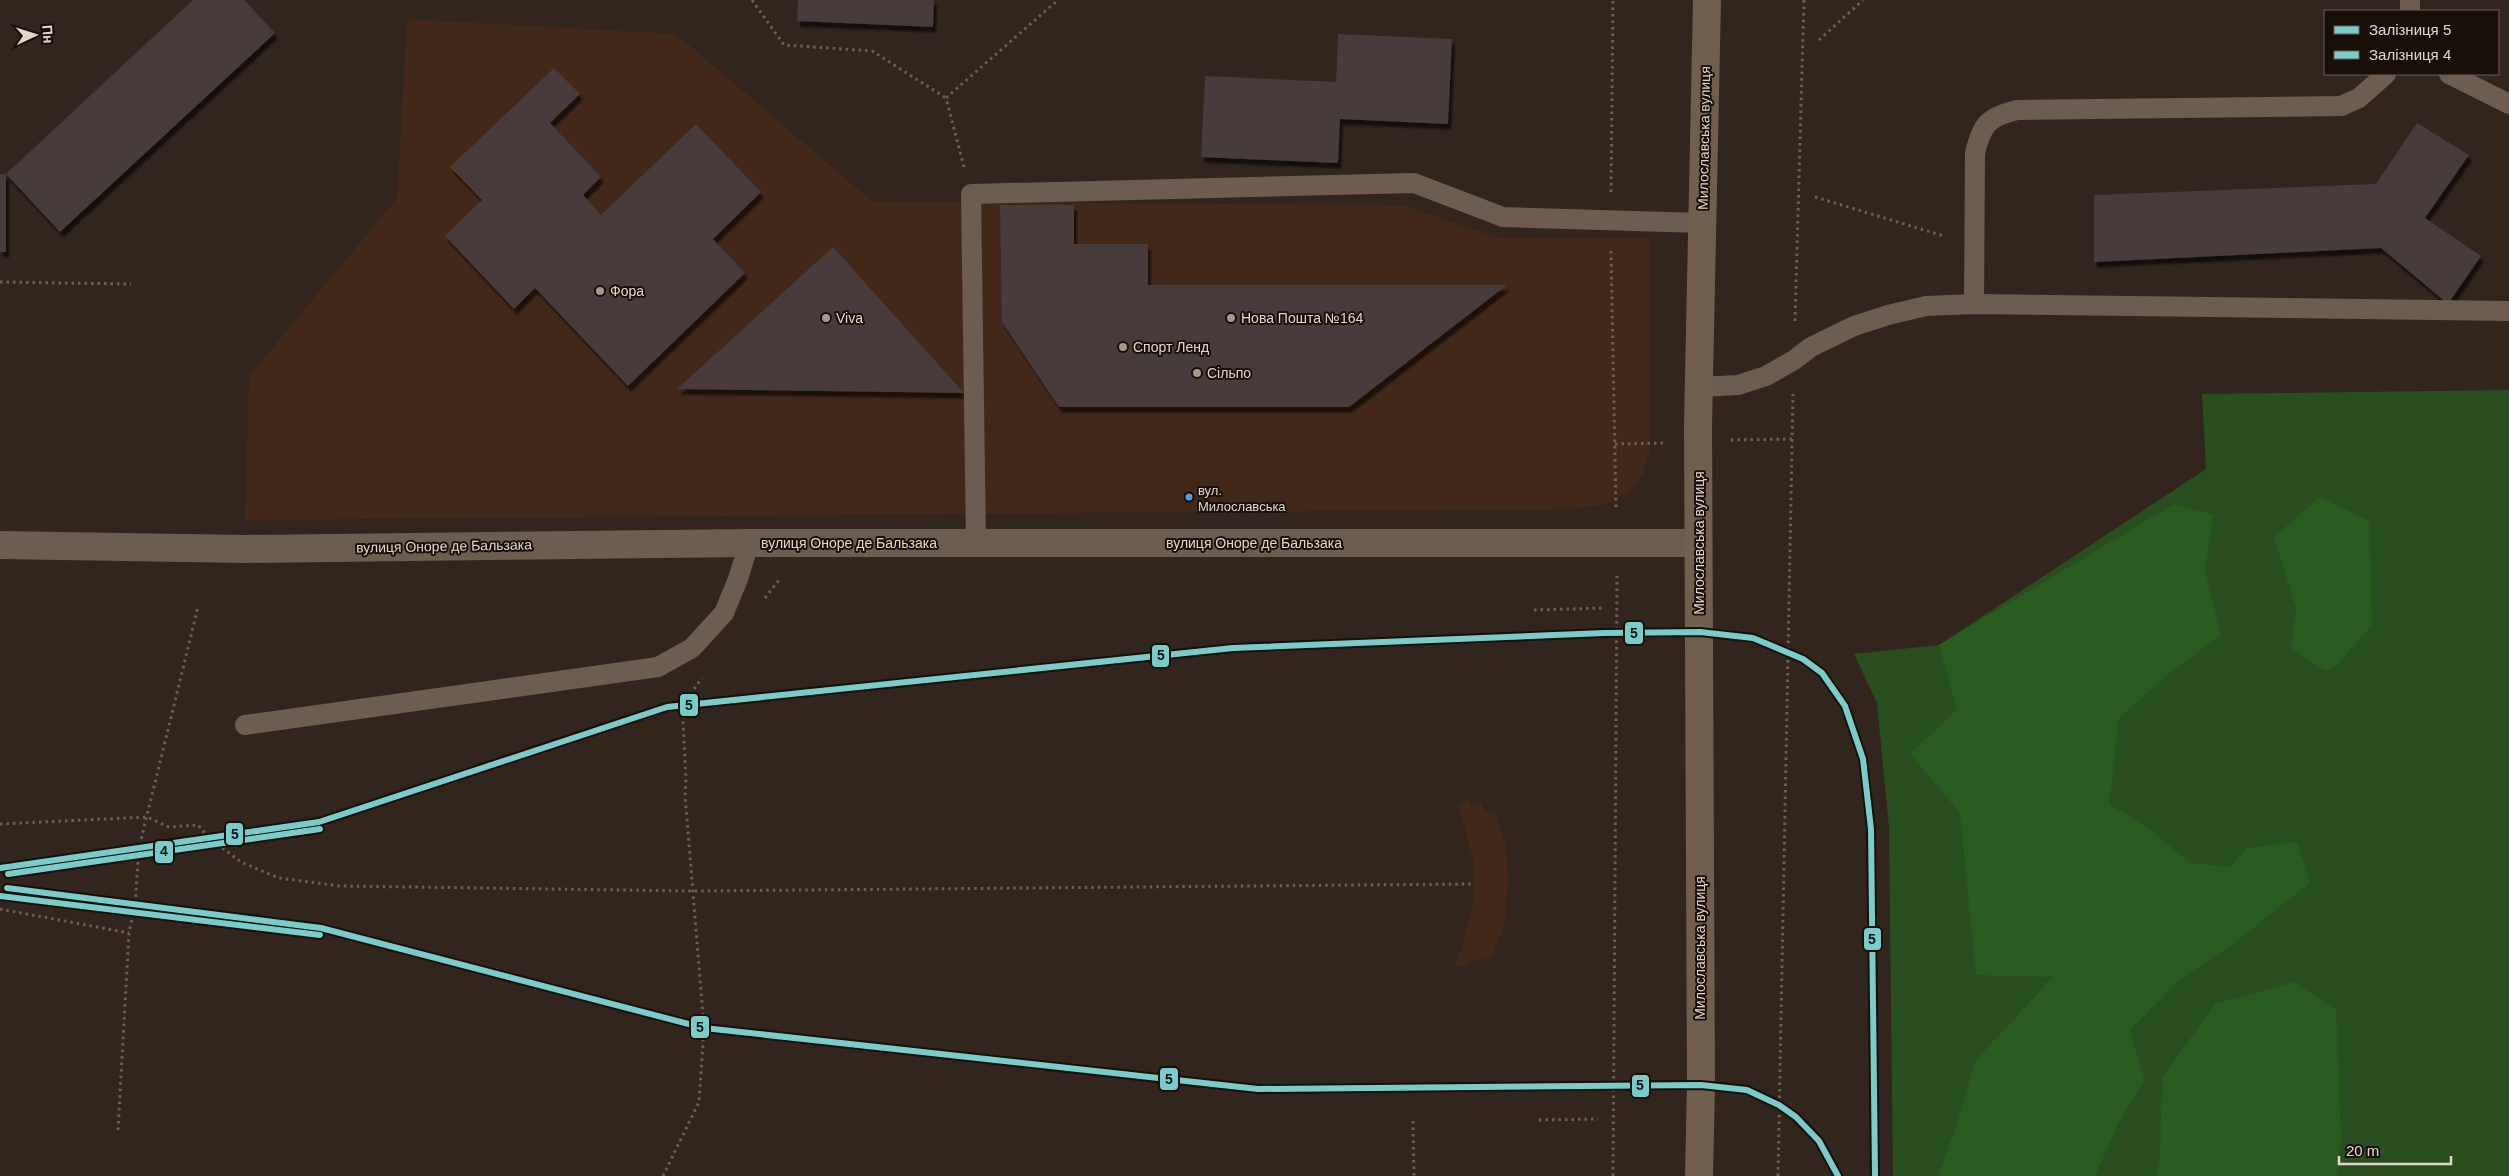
<svg xmlns="http://www.w3.org/2000/svg" width="2509" height="1176" viewBox="0 0 2509 1176" font-family="Helvetica,sans-serif">
<style>
.built{fill:#432819}
.green{fill:#294f21}
.forest{fill:#295c1f}
.building{fill:#463b3b;filter:url(#shadow)}
.lines{fill:none;stroke-linecap:round;stroke-linejoin:round}
.path{stroke:#6c6056;stroke-width:3;stroke-dasharray:2.5 4;stroke-linecap:butt}
.service{stroke:#6d5d50;stroke-width:20}
.tertiary{stroke:#6d5d50;stroke-width:28}
.secondary{stroke:#705f4f;stroke-width:28}
.rail-1-casing{stroke:#190f09;stroke-width:10}
.rail-2-casing{stroke:#190f09;stroke-width:10}
.rail-1{stroke:#78ccc9;stroke-width:6}
.rail-2{stroke:#78ccc9;stroke-width:6}
.poi-dot{fill:#a6978f;stroke:#190f09;stroke-width:2}
.bus-dot{fill:#4d9ee5;stroke:#190f09;stroke-width:2}
.labels{text-anchor:middle;stroke-width:4;stroke-linejoin:round;paint-order:stroke}
.bus-label{font-size:13px;fill:#e4d5cc;stroke:#190f09;text-anchor:start}
.street-label{font-size:14px;fill:#e4d5cc;stroke:#190f09}
.poi-label{font-size:14px;fill:#e4d5cc;stroke:#190f09;text-anchor:start}
.line-badge{stroke:#190f09;stroke-width:2}
.pale-badge-label{font-size:14px;text-anchor:middle;font-weight:bold;fill:#111}
</style>
<defs>
<filter id="shadow"><feDropShadow dx="3" dy="5.5" stdDeviation="1" flood-color="#0009"/></filter>
</defs>
<rect width="100%" height="100%" fill="#32251e"/>
<g class="built">
<polygon points="407,19 676,34 873,202 1402,205 1499,238 1649,238 1649,454 1643,474 1631,490 1605,505 1570,509 245,520 249,376 397,198"/>
<polygon points="1468,800 1472,806 1481,803 1485,812 1494,811 1506,847 1508,886 1504,925 1491,959 1484,956 1480,961 1472,959 1466,968 1454,964 1462,946 1473,906 1474,863 1464,824 1457,806"/>
</g>
<polygon class="green" points="2509,390 2509,1176 1893,1176 1889,827 1877,703 1854,654 1939,645 2206,469 2202,394"/>
<g class="forest">
<polygon points="2320,497 2369,521 2372,625 2335,667 2326,671 2291,649 2296,608 2274,537"/>
<polygon points="2174,504 2213,515 2205,572 2221,635 2172,671 2119,718 2109,804 2143,824 2190,863 2230,867 2247,848 2297,842 2310,883 2234,943 2176,983 2130,1030 2144,1081 2118,1124 2095,1176 1938,1176 1956,1127 1976,1060 2053,977 1976,975 1960,813 1910,754 1957,709 1939,645"/>
<polygon points="2295,982 2336,1010 2341,1137 2337,1176 2157,1176 2160,1161 2162,1078 2215,1004"/>
</g>
<g class="building">
<polygon points="193,0 244,0 275,33 60,232 6,174"/>
<polygon points="798,0 934,0 933,27 797,21"/>
<polygon points="1338,34 1452,39 1448,124 1340,119 1338,163 1201,157 1205,76 1336,82"/>
<polygon points="554,68 580,94 550,123 601,177 583,195 601,215 696,124 761,192 713,239 745,273 628,386 535,288 514,309 445,236 482,200 450,167"/>
<polygon points="2417,123 2469,155 2425,218 2481,256 2448,304 2381,248 2094,262 2094,195 2376,184"/>
<rect x="0" y="174" width="6" height="78"/>
<polygon points="1000,205 1074,205 1074,244 1148,244 1148,285 1507,285 1349,407 1059,407 1002,322"/>
<polygon points="833,247 964,393 677,389"/>
</g>
<g class="lines">
<g class="path">
<polyline points="752,0 784,45 872,51 946,98"/>
<polyline points="1819,40 1863,0"/>
<polyline points="964,167 946,98 1058,0"/>
<polyline points="1611,192 1613,0"/>
<polyline points="1815,197 1944,236"/>
<polyline points="1611,251 1616,509"/>
<polyline points="0,282 131,284"/>
<polyline points="1795,321 1804,0"/>
<polyline points="1731,440 1792,439"/>
<polyline points="1615,444 1664,443"/>
<polyline points="765,598 779,580"/>
<polyline points="1534,610 1604,608"/>
<polyline points="0,824 147,817 169,827 198,825 209,838 241,862 279,878 340,886 692,891 1474,884"/>
<polyline points="0,909 129,933"/>
<polyline points="1539,1120 1598,1119"/>
<polyline points="1413,1121 1414,1176"/>
<polyline points="118,1130 129,933 135,905 139,848 198,607"/>
<polyline points="663,1176 699,1102 704,1028 685,795 686,778 682,705 702,678"/>
<polyline points="1613,1176 1617,576"/>
<polyline points="1778,1176 1793,394"/>
</g>
<g class="service">
<polyline points="2410,11 2410,0"/>
<polyline points="2449,74 2509,104"/>
<path d="M1974,304L1975,153C1982,124 1988,117 2017,110L2341,106L2359,98L2386,74"/>
<polyline points="1699,387 1738,385 1766,376 1794,360 1811,347 1854,326 1888,315 1926,306 1974,304 2509,311"/>
<polyline points="976,544 971,194 1414,183 1503,217 1702,223"/>
<polyline points="245,725 658,667 692,648 724,613 738,579 749,543"/>
</g>
<polyline class="tertiary" points="0,545 245,549 749,543 1698,543"/>
<polyline class="secondary" points="1699,1176 1701,1085 1698,425 1707,0"/>
<g class="rail-1-casing">
<g id="rail-1">
<polyline points="0,868 319,822 667,707 1233,648 1604,633 1700,632 1753,638 1803,659 1822,673 1845,706 1863,759 1871,829 1875,1176"/>
<polyline points="7,888 321,928 704,1028 1258,1089 1701,1085 1747,1090 1779,1105 1796,1117 1819,1141 1838,1176"/>
</g>
</g>
<g class="rail-2-casing">
<g id="rail-2">
<polyline points="8,874 320,829"/>
<polyline points="0,896 320,935"/>
</g>
</g>
<use href="#rail-1" class="rail-1"/>
<use href="#rail-2" class="rail-2"/>
</g>
<g class="poi-dot">
<circle cx="600" cy="291" r="5"/>
<circle cx="826" cy="318" r="5"/>
<circle cx="1231" cy="318" r="5"/>
<circle cx="1123" cy="347" r="5"/>
<circle cx="1197" cy="373" r="5"/>
</g>
<circle class="bus-dot" cx="1189" cy="497" r="4.5"/>
<g class="labels">
<g class="bus-label">
<text x="1198" y="495">вул.<tspan x="1198" dy="16">Милославська</tspan></text>
</g>
<g class="street-label">
<text transform="translate(1704 138) rotate(-89)" y="5">Милославська вулиця</text>
<text x="849" y="548">вулиця Оноре де Бальзака</text>
<text x="1254" y="548">вулиця Оноре де Бальзака</text>
<text transform="translate(1699 543) rotate(-90)" y="5">Милославська вулиця</text>
<text transform="translate(444 546) rotate(-1)" y="5">вулиця Оноре де Бальзака</text>
<text transform="translate(1700 948) rotate(-90)" y="5">Милославська вулиця</text>
</g>
<g class="poi-label">
<text x="610" y="296">Фора</text>
<text x="836" y="323">Viva</text>
<text x="1241" y="323">Нова Пошта №164</text>
<text x="1133" y="352">Спорт Ленд</text>
<text x="1207" y="378">Сільпо</text>
</g>
</g>
<g class="line-badge">
<rect x="1624" y="621" width="20" height="24" rx="5" fill="#78ccc9"/>
<rect x="1151" y="644" width="19" height="24" rx="5" fill="#78ccc9"/>
<rect x="679" y="693" width="20" height="24" rx="5" fill="#78ccc9"/>
<rect x="225" y="822" width="19" height="24" rx="5" fill="#78ccc9"/>
<rect x="154" y="840" width="20" height="24" rx="5" fill="#78ccc9"/>
<rect x="1863" y="927" width="19" height="24" rx="5" fill="#78ccc9"/>
<rect x="690" y="1015" width="20" height="24" rx="5" fill="#78ccc9"/>
<rect x="1159" y="1067" width="20" height="24" rx="5" fill="#78ccc9"/>
<rect x="1631" y="1074" width="19" height="24" rx="5" fill="#78ccc9"/>
</g>
<g class="pale-badge-label">
<text x="1634" y="638">5</text>
<text x="1161" y="660">5</text>
<text x="689" y="710">5</text>
<text x="235" y="839">5</text>
<text x="164" y="856">4</text>
<text x="1872" y="944">5</text>
<text x="700" y="1032">5</text>
<text x="1169" y="1084">5</text>
<text x="1640" y="1090">5</text>
</g>
<rect x="2324" y="10" width="175" height="65" fill="#190f09" stroke="#6a5e57"/>
<rect x="2334" y="26" width="25" height="8" fill="#78ccc9" stroke="#6a5e57"/>
<text x="2369" y="35" font-size="15" fill="#e4d5cc">Залізниця 5</text>
<rect x="2334" y="51" width="25" height="8" fill="#78ccc9" stroke="#6a5e57"/>
<text x="2369" y="60" font-size="15" fill="#e4d5cc">Залізниця 4</text>
<g transform="translate(35 35) rotate(86)" stroke="#190f09" stroke-width="4" paint-order="stroke">
<path d="M0-4L9 19L0 12L-9 19Z" fill="#e4d5cc"/>
<text y="-8" font-size="14" font-weight="bold" text-anchor="middle" fill="#e4d5cc">Пн</text>
</g>
<path d="M2339 1156v8h112v-8" fill="none" stroke="#e4d5cc" stroke-width="2.5"/>
<text x="2346" y="1156" font-size="15" fill="#e4d5cc" stroke="#190f09" stroke-width="4" paint-order="stroke">20 m</text>
</svg>
